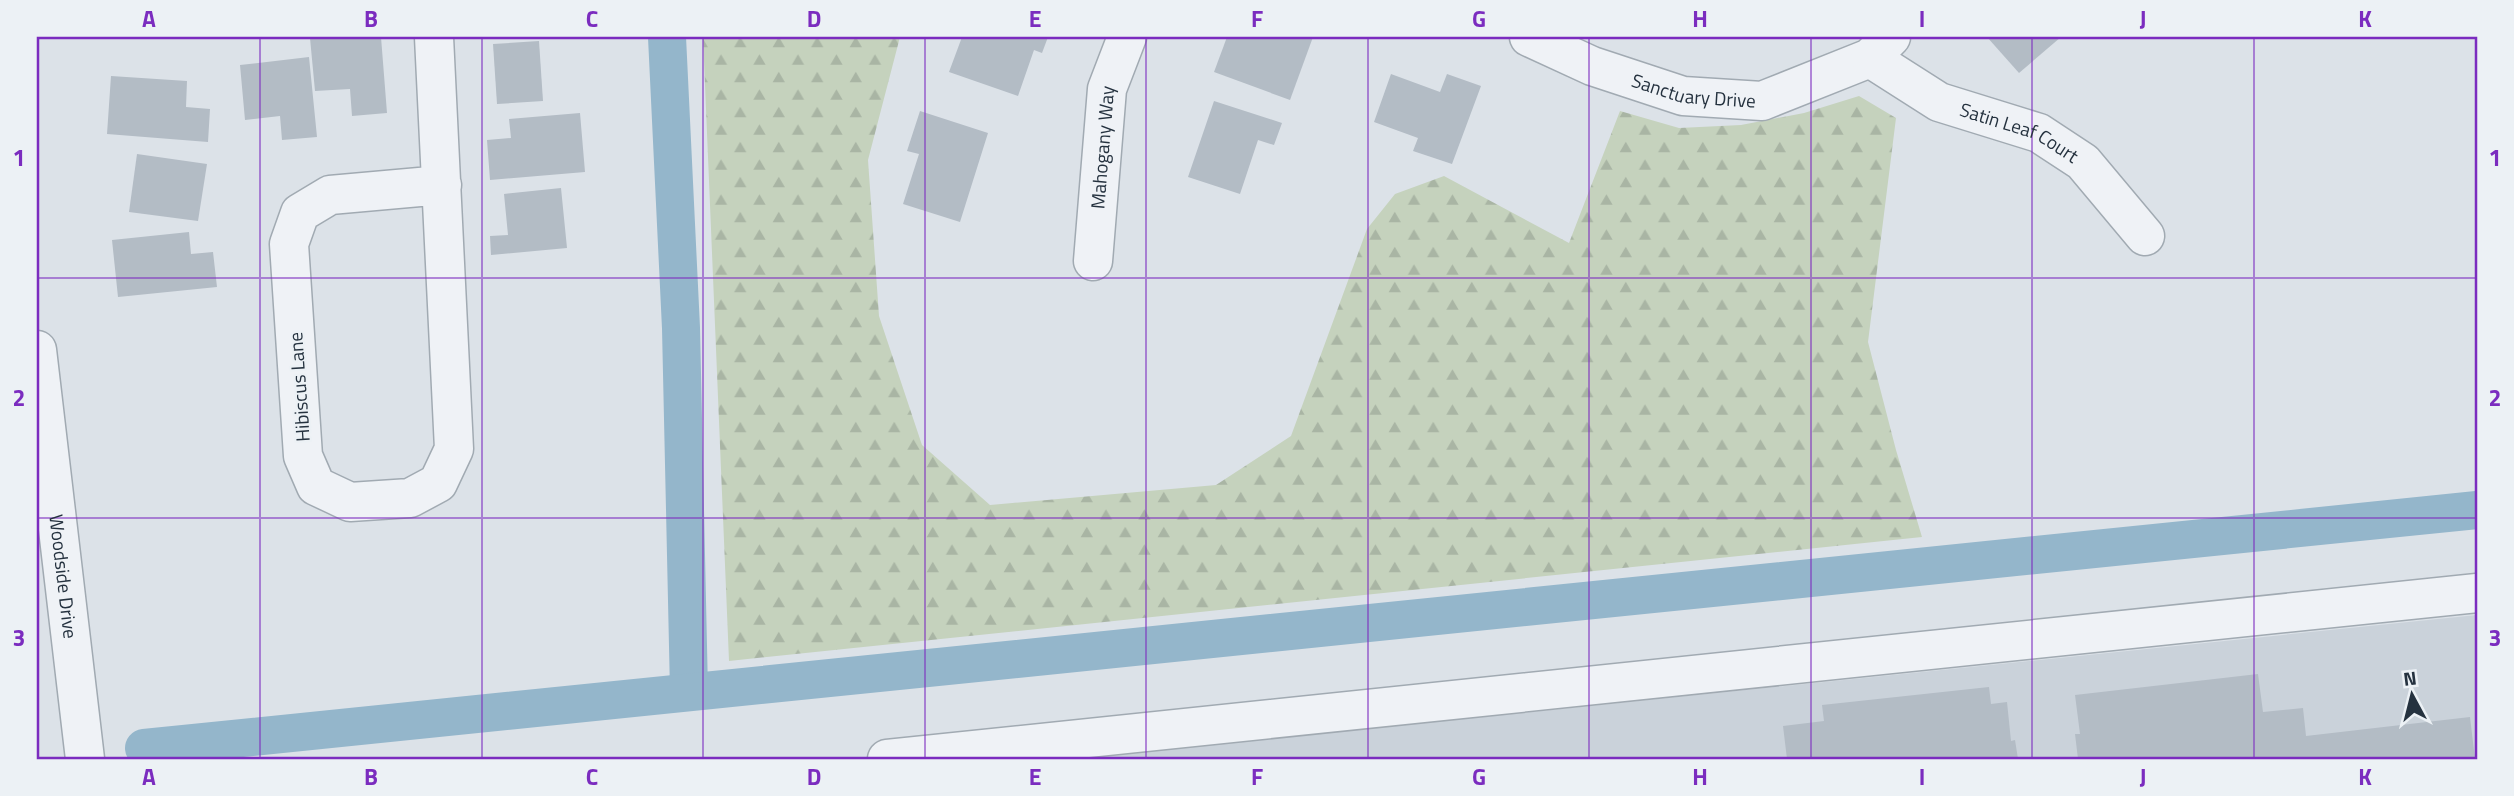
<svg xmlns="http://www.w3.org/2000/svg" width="2514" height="796" viewBox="0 0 2514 796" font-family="'Titillium Web',sans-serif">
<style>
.built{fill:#cad2da}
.forest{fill:url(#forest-firs)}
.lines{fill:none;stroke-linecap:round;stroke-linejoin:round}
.canal{stroke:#94b6cb;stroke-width:38}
.building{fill:#b3bcc5}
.minor-casing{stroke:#a1aab2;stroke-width:41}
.minor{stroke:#eff2f6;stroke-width:38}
.grid{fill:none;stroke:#7b2cbf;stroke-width:2;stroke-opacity:0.55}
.labels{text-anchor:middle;stroke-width:5;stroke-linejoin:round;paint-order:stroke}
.street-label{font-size:19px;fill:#25323f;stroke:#ecf1f5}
.neatline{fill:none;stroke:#7b2cbf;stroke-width:2.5}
.grid-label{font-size:23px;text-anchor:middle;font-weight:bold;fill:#7b2cbf}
</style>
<defs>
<pattern id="forest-firs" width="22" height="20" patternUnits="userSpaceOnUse" patternTransform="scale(1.75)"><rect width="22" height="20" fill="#c5d2bd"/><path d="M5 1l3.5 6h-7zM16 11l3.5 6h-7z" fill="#a9b5a4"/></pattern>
</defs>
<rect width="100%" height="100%" fill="#dce2e8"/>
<polygon class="built" points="2477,615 2477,759 1074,759"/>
<polygon class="forest" points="703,37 900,37 868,160 879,316 922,445 990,505 1216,485 1291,436 1367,229 1395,194 1444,176 1569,243 1620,111 1679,128 1741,125 1804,113 1859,96 1896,118 1868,342 1896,450 1922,537 729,661"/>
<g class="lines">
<g class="canal">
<polyline points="667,37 681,328 689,691"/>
<polyline points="144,748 2477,510"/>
</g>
</g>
<g class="building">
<polygon points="325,37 381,37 387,113 352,116 350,89 315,91 310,38"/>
<polygon points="962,37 1048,37 1042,53 1034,50 1018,96 949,72"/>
<polygon points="1227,37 1313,37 1290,100 1214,72"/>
<polygon points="1987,37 2061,37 2019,73"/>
<polygon points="539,41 543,101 497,104 493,44"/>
<polygon points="309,57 317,137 282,140 280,116 245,120 240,65"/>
<polygon points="1391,74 1440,92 1447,74 1481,86 1452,164 1413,151 1418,138 1374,122"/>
<polygon points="111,76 187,81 186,107 210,109 208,142 107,134"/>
<polygon points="1214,101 1282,123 1274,145 1258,140 1240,194 1188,177"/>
<polygon points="920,111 988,133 960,222 903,204 919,154 907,151"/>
<polygon points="580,113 585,172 490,180 487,140 511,138 509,119"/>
<polygon points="137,154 207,164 198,221 129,212"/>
<polygon points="561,188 567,248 491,255 490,236 508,235 504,194"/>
<polygon points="189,232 191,254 213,252 217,287 118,297 112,240"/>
<polygon points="2258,674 2263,712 2303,708 2306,736 2470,717 2475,759 2078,759 2075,734 2080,734 2075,695"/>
<polygon points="1989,687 1991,704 2007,702 2011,741 2015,740 2018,759 1787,759 1783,726 1824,721 1822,705"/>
</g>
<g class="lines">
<g class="minor-casing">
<g id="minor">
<polyline points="434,37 454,449 438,483 410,498 350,502 316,486 303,456 289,244 300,213 330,195 442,185"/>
<path id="s1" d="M1529,37L1592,66L1683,96L1762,101L1870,58L1891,37"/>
<path id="s2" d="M1870,58L1939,102L2039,133L2083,162L2145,236"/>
<path id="s3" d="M1093,261L1107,89L1127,37"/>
<path id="s4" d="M37,350L85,759"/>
<polyline points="887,759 2477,593"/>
</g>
</g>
<use href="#minor" class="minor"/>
</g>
<path class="grid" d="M260,37V759M482,37V759M703,37V759M925,37V759M1146,37V759M1368,37V759M1589,37V759M1811,37V759M2032,37V759M2254,37V759M37,278H2477M37,518H2477"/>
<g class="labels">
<g class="street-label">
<text dy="7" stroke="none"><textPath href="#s1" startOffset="175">Sanctuary Drive</textPath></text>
<text dy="7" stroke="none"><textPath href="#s2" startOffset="168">Satin Leaf Court</textPath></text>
<text dy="7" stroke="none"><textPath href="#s3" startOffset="114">Mahogany Way</textPath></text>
<text transform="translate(299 387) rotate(-94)" y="7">Hibiscus Lane</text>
<text dy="7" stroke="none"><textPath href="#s4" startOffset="228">Woodside Drive</textPath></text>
</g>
</g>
<rect width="2514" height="796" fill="none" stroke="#ecf1f5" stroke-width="77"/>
<g transform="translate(2412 695) rotate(353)" stroke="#ecf1f5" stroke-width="5" paint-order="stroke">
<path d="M0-5L12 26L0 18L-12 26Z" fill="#25323f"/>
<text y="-10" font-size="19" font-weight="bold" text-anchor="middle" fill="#25323f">N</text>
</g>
<rect x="38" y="38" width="2438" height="720" class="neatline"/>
<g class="grid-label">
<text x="149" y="27">A</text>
<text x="371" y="27">B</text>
<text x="592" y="27">C</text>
<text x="814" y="27">D</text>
<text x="1035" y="27">E</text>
<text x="1257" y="27">F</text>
<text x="1479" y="27">G</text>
<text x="1700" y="27">H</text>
<text x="1922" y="27">I</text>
<text x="2143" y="27">J</text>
<text x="2365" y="27">K</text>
<text x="19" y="166">1</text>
<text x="2495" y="166">1</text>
<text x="19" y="406">2</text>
<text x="2495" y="406">2</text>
<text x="19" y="646">3</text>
<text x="2495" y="646">3</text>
<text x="149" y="785">A</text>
<text x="371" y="785">B</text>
<text x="592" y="785">C</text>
<text x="814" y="785">D</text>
<text x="1035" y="785">E</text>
<text x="1257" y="785">F</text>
<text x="1479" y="785">G</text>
<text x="1700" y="785">H</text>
<text x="1922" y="785">I</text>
<text x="2143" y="785">J</text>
<text x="2365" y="785">K</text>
</g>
</svg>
